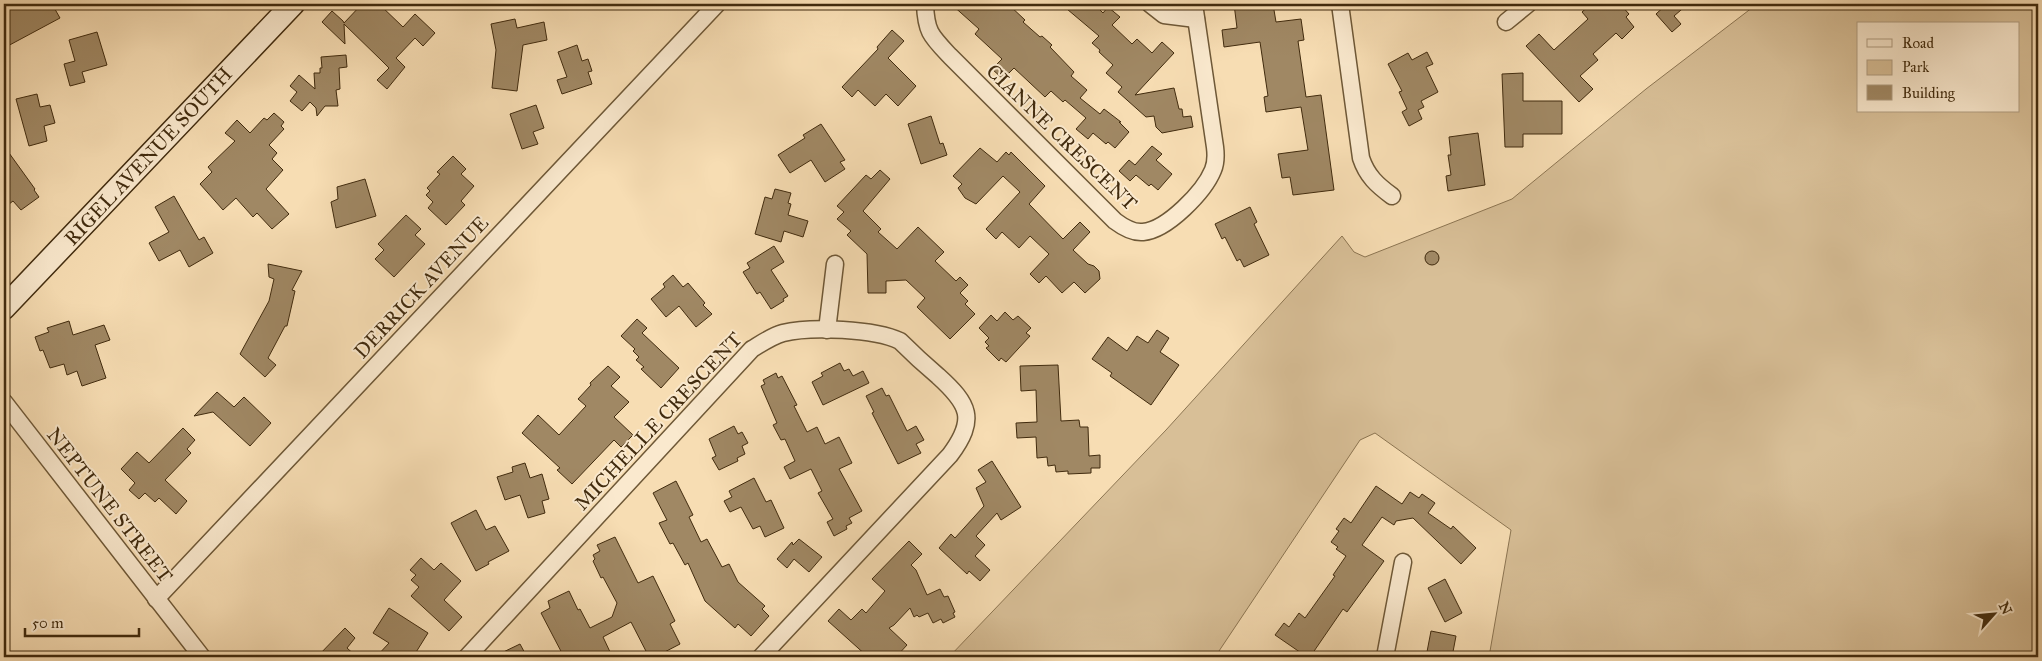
<svg xmlns="http://www.w3.org/2000/svg" width="2042" height="661" viewBox="0 0 2042 661" font-family="'IM FELL Great Primer',serif">
<style>
.green{fill:#d8bf97;stroke:#8c7552;fill-rule:evenodd}
.building{fill:#a08864;stroke:#412b0e}
.lines{fill:none;stroke-linecap:round;stroke-linejoin:round}
.street-casing{stroke:#6e5837;stroke-width:19}
.secondary-casing{stroke:#412b0e;stroke-width:25}
.street{stroke:#fae9ce;stroke-width:16}
.secondary{stroke:#fae9ce;stroke-width:22}
.labels{text-anchor:middle;stroke-width:4;stroke-linejoin:round;paint-order:stroke}
.street-label{font-size:20px;fill:#412b0e;stroke:#fae9ce}
</style>
<rect width="100%" height="100%" fill="#f7ddb3"/>
<filter id="stains"><feTurbulence type="fractalNoise" baseFrequency=".004" numOctaves="4"/><feColorMatrix values="0 0 0 0 .2 0 0 0 0 .09 0 0 0 0 .02 0 0 0 .5 -.17"/></filter>
<radialGradient id="worn" r=".72"><stop offset=".6" stop-color="#630" stop-opacity="0"/><stop offset="1" stop-color="#630" stop-opacity=".3"/></radialGradient>
<path class="green" d="M1757,4H2038V657H1489L1511,530L1375,433L1360,440L1215,657H949L1166,430L1342,236L1354,252L1365,257L1512,199L1646,89ZM1858,24H2018V111H1858Z"/>
<g class="building">
<polygon points="4,4 52,4 60,18 4,48"/>
<polygon points="362,4 379,4 403,27 415,14 435,33 423,46 415,38 396,58 405,67 387,89 377,80 389,68 381,60 344,24 345,44 322,22 332,11 343,21 344,23"/>
<polygon points="951,4 1008,4 1025,20 1023,22 1040,37 1042,36 1052,45 1050,47 1074,72 1071,76 1087,90 1080,98 1100,114 1104,109 1121,122 1119,122 1129,132 1115,148 1108,142 1106,144 1093,133 1088,139 1076,129 1086,118 1065,100 1063,102 1051,91 1045,97 1014,68 1003,79 992,69 1002,59 975,34 979,29"/>
<polygon points="1061,4 1094,4 1103,13 1108,7 1120,17 1112,25 1132,44 1137,39 1152,53 1162,42 1174,53 1135,95 1174,88 1179,109 1182,109 1183,117 1191,116 1193,127 1162,133 1156,127 1154,116 1146,117 1118,92 1122,87 1106,73 1113,65 1099,52 1100,50 1092,43 1099,36"/>
<polygon points="1234,4 1273,4 1276,22 1301,19 1304,40 1298,41 1306,97 1321,95 1334,190 1293,195 1290,177 1282,178 1278,154 1308,150 1301,107 1266,112 1264,97 1268,96 1260,42 1224,47 1222,30 1237,28"/>
<polygon points="1591,4 1620,4 1629,14 1626,17 1634,27 1622,39 1616,33 1593,54 1598,60 1580,76 1593,89 1579,102 1526,46 1539,34 1554,50 1588,19 1582,12"/>
<polygon points="1667,4 1688,4 1674,16 1681,24 1672,32 1656,14"/>
<polygon points="515,19 517,28 544,22 547,40 523,45 517,91 492,88 496,50 491,24"/>
<polygon points="892,30 904,41 888,58 916,86 898,106 886,94 875,106 858,90 852,97 842,87 878,49 877,47"/>
<polygon points="97,32 107,65 82,72 85,82 70,86 64,64 75,61 69,40"/>
<polygon points="577,45 582,61 588,59 592,71 588,72 592,84 562,94 557,80 567,77 558,52"/>
<polygon points="1427,52 1433,64 1426,67 1438,92 1421,101 1424,107 1418,110 1422,119 1409,126 1402,112 1407,109 1399,92 1402,91 1388,64 1408,53 1412,60"/>
<polygon points="346,55 347,67 339,68 340,89 336,90 338,106 325,106 317,116 316,108 310,102 302,111 290,101 297,92 290,86 299,75 315,89 314,73 320,73 320,68 322,68 321,57"/>
<polygon points="1523,73 1523,101 1562,101 1562,134 1523,134 1523,147 1505,147 1502,74"/>
<polygon points="37,94 40,107 50,105 55,123 44,126 47,141 29,146 16,99"/>
<polygon points="536,105 544,128 533,132 538,144 522,149 510,114"/>
<polygon points="274,113 284,122 281,126 284,129 269,145 277,153 272,159 283,170 266,189 289,214 272,229 257,213 253,217 236,198 223,210 200,184 212,172 208,167 235,141 225,133 237,120 250,133 264,118 267,120"/>
<polygon points="931,116 940,144 943,143 947,155 921,164 908,124"/>
<polygon points="821,124 845,160 840,162 845,169 825,182 811,160 790,173 778,155 805,138 803,135"/>
<polygon points="1478,133 1485,185 1448,191 1446,176 1451,175 1448,155 1451,155 1449,137"/>
<polygon points="4,146 35,189 34,190 39,197 21,210 13,201 4,208"/>
<polygon points="1152,146 1162,154 1156,160 1172,174 1158,190 1151,184 1149,186 1136,175 1130,181 1119,171 1129,160 1135,165"/>
<polygon points="980,148 997,162 1006,152 1009,155 1011,152 1045,186 1029,204 1063,239 1080,222 1090,232 1073,250 1088,264 1094,266 1099,271 1100,279 1085,293 1074,282 1062,293 1046,276 1039,283 1030,274 1049,254 1030,236 1019,248 1002,232 996,239 986,229 1020,192 1003,176 976,204 965,198 958,188 962,184 953,176"/>
<polygon points="453,156 466,169 461,174 474,186 461,201 465,205 446,225 428,208 433,202 426,195 430,191 427,188 440,174 437,172"/>
<polygon points="880,170 890,179 863,211 881,229 878,232 897,249 918,227 944,252 935,261 956,281 960,277 968,285 960,293 968,301 965,304 975,314 950,339 917,307 925,298 906,280 886,281 886,293 868,293 867,254 847,235 851,231 837,219 844,212 837,206 866,175 871,179"/>
<polygon points="365,179 376,216 336,228 331,202 338,199 337,187"/>
<polygon points="775,189 791,193 788,203 791,204 788,215 808,221 803,237 784,231 781,242 755,234 765,197 772,199"/>
<polygon points="174,196 199,240 204,237 213,253 189,267 180,250 159,261 149,243 169,232 155,207"/>
<polygon points="1250,207 1257,222 1254,224 1269,255 1244,267 1240,259 1237,261 1225,237 1222,239 1215,224"/>
<polygon points="406,215 421,229 415,235 425,244 394,277 375,259 384,250 378,244"/>
<polygon points="774,246 784,262 771,270 788,296 783,299 784,301 771,309 760,292 757,294 743,272 750,268 747,263"/>
<circle cx="1432" cy="258" r="7"/>
<polygon points="268,264 302,271 292,290 295,291 287,326 285,326 268,358 276,365 265,377 240,354 269,301 274,279 269,277"/>
<polygon points="673,275 683,287 688,283 705,303 703,305 712,314 696,327 679,306 666,317 651,299 665,287 663,284"/>
<polygon points="1005,312 1013,320 1018,316 1031,328 1026,333 1030,336 1006,362 1001,358 999,361 986,348 989,346 985,342 989,338 979,328 991,315 997,321"/>
<polygon points="637,319 647,328 642,333 679,368 661,388 641,369 644,367 636,360 639,357 633,351 635,349 621,336"/>
<polygon points="69,321 73,335 104,325 110,340 95,345 106,378 82,386 77,371 67,375 64,364 50,368 43,350 40,351 35,337 49,332 47,328"/>
<polygon points="1157,330 1169,338 1160,352 1179,365 1151,405 1110,376 1112,373 1092,359 1108,337 1127,351 1137,336 1148,343"/>
<polygon points="840,363 844,371 849,369 853,376 863,371 869,383 823,405 812,382 823,376 821,373"/>
<polygon points="1058,365 1061,421 1079,420 1080,427 1088,427 1089,456 1100,455 1100,468 1091,468 1091,473 1068,474 1068,471 1056,472 1055,465 1048,466 1047,457 1037,458 1036,437 1017,438 1016,423 1037,422 1036,390 1021,391 1020,366"/>
<polygon points="608,366 620,377 611,386 629,402 614,417 633,435 621,447 614,440 572,484 557,470 560,468 522,433 538,415 559,435 586,406 578,399 591,385 590,383"/>
<polygon points="776,373 778,378 782,376 797,405 794,406 807,432 817,427 825,444 839,437 852,463 839,469 862,511 849,518 852,523 846,526 847,529 834,536 827,522 833,519 818,493 822,491 811,469 790,479 784,467 795,461 785,439 781,440 773,425 777,423 761,386 765,384 763,380"/>
<polygon points="882,388 886,396 889,395 907,431 916,426 924,440 916,444 921,453 898,464 872,413 874,412 866,396"/>
<polygon points="217,392 234,407 244,397 271,423 250,446 213,412 194,416"/>
<polygon points="734,426 738,434 742,432 748,443 742,446 745,454 737,458 738,461 719,470 712,458 716,456 709,439"/>
<polygon points="183,428 195,440 187,449 191,453 165,480 187,501 176,514 159,498 155,502 145,493 139,499 129,490 135,483 121,469 137,452 149,463"/>
<polygon points="992,461 1021,507 1001,520 997,513 976,536 985,545 975,556 990,570 980,581 969,571 967,574 939,548 951,534 955,538 984,506 976,488 986,482 978,470"/>
<polygon points="525,463 530,478 542,474 549,499 542,501 545,513 528,518 520,495 505,500 497,477 513,472 512,467"/>
<polygon points="754,478 766,502 771,500 784,528 765,537 760,526 753,529 741,507 730,512 724,501 732,497 729,491"/>
<polygon points="676,481 693,515 689,517 701,542 707,539 722,567 729,564 738,582 765,606 762,609 769,616 751,636 738,624 735,628 705,601 688,563 685,565 673,543 670,544 659,523 667,520 653,493"/>
<polygon points="1376,486 1402,504 1410,492 1419,498 1422,494 1435,503 1428,513 1451,529 1453,526 1476,548 1461,564 1413,518 1396,521 1394,525 1382,517 1362,545 1384,561 1347,612 1343,609 1310,657 1307,657 1275,635 1284,623 1289,627 1299,613 1305,618 1335,576 1333,575 1346,556 1336,549 1338,547 1331,542 1339,531 1336,529 1344,518 1351,523"/>
<polygon points="476,510 486,530 495,526 509,551 488,562 489,564 476,571 451,523"/>
<polygon points="615,537 638,583 653,576 675,621 670,624 680,644 655,657 649,657 631,622 603,637 611,654 605,657 564,657 541,613 550,608 548,601 569,591 578,610 580,609 590,628 612,617 617,603 603,577 601,578 593,561 595,559 593,555 600,551 597,545"/>
<polygon points="799,539 822,557 809,572 794,559 787,568 777,559 792,542 793,545"/>
<polygon points="909,541 922,554 911,565 916,570 927,595 940,589 944,597 948,596 955,612 953,613 955,617 943,623 941,619 933,623 928,613 919,617 917,615 914,617 910,608 894,625 889,628 907,645 896,657 868,657 828,621 839,609 851,620 862,609 866,613 885,591 872,579"/>
<polygon points="421,558 434,570 441,563 461,581 444,600 462,617 449,631 411,596 419,587 411,580 416,575 410,570"/>
<polygon points="1445,579 1462,613 1445,622 1428,588"/>
<polygon points="389,608 428,633 413,657 376,657 389,643 373,633"/>
<polygon points="345,628 355,638 347,648 357,657 317,657"/>
<polygon points="1431,631 1456,636 1452,657 1426,657"/>
<polygon points="520,644 527,657 493,657"/>
</g>
<g class="lines">
<g class="street-casing">
<g id="street">
<path d="M925,4C926,32 931,36 950,56L1115,221C1123,227 1133,233 1143,232C1167,230 1204,192 1213,170C1216,163 1216,155 1215,147L1194,4"/>
<polyline points="1150,4 1164,15 1196,19"/>
<path d="M1340,4L1361,158C1367,176 1377,185 1392,196"/>
<polyline points="1506,22 1528,4"/>
<polyline points="827,330 835,264"/>
<polyline points="4,402 202,657"/>
<polyline points="156,599 717,4"/>
<path d="M467,657L752,349C762,343 772,336 783,333C811,326 875,329 900,341C912,353 925,365 938,376C969,404 977,419 950,455L761,657"/>
<polyline points="1385,657 1403,562"/>
</g>
</g>
<g class="secondary-casing">
<polyline id="secondary" points="4,308 293,4"/>
</g>
<use href="#street" class="street"/>
<use href="#secondary" class="secondary"/>
</g>
<g class="labels">
<g class="street-label">
<text transform="translate(1062 137) rotate(44)" y="7">CIANNE CRESCENT</text>
<text transform="translate(148 156) rotate(-47)" y="7">RIGEL AVENUE SOUTH</text>
<text transform="translate(421 287) rotate(-47)" y="7">DERRICK AVENUE</text>
<text transform="translate(658 421) rotate(-47)" y="7">MICHELLE CRESCENT</text>
<text transform="translate(110 505) rotate(52)" y="7">NEPTUNE STREET</text>
</g>
</g>
<rect width="2042" height="661" fill="none" stroke="#f7ddb3" stroke-width="20"/>
<rect x="5" y="5" width="2032" height="651" fill="none" stroke="#412b0e" stroke-width="2.5"/>
<rect x="10" y="10" width="2022" height="641" fill="none" stroke="#412b0e"/>
<rect x="1857" y="22" width="162" height="90" fill="#fae9ce" stroke="#b09d81"/>
<rect x="1867" y="39" width="25" height="8" fill="#fae9ce" stroke="#b09d81"/>
<text x="1902" y="48" font-size="15" fill="#412b0e">Road</text>
<rect x="1867" y="60" width="25" height="15" fill="#d8bf97" stroke="#b09d81"/>
<text x="1902" y="72" font-size="15" fill="#412b0e">Park</text>
<rect x="1867" y="85" width="25" height="15" fill="#a08864" stroke="#b09d81"/>
<text x="1902" y="98" font-size="15" fill="#412b0e">Building</text>
<g transform="translate(1994 614) rotate(63)" stroke="#fae9ce" stroke-width="4" paint-order="stroke">
<path d="M0-4L9 19L0 12L-9 19Z" fill="#412b0e"/>
<text y="-8" font-size="14" font-weight="bold" text-anchor="middle" fill="#412b0e">N</text>
</g>
<path d="M25 628v8h114v-8" fill="none" stroke="#412b0e" stroke-width="2.5"/>
<text x="32" y="628" font-size="15" fill="#412b0e" stroke="#fae9ce" stroke-width="4" paint-order="stroke">50 m</text>
<rect width="100%" height="100%" filter="url(#stains)"/>
<rect width="100%" height="100%" fill="url(#worn)"/>
</svg>
